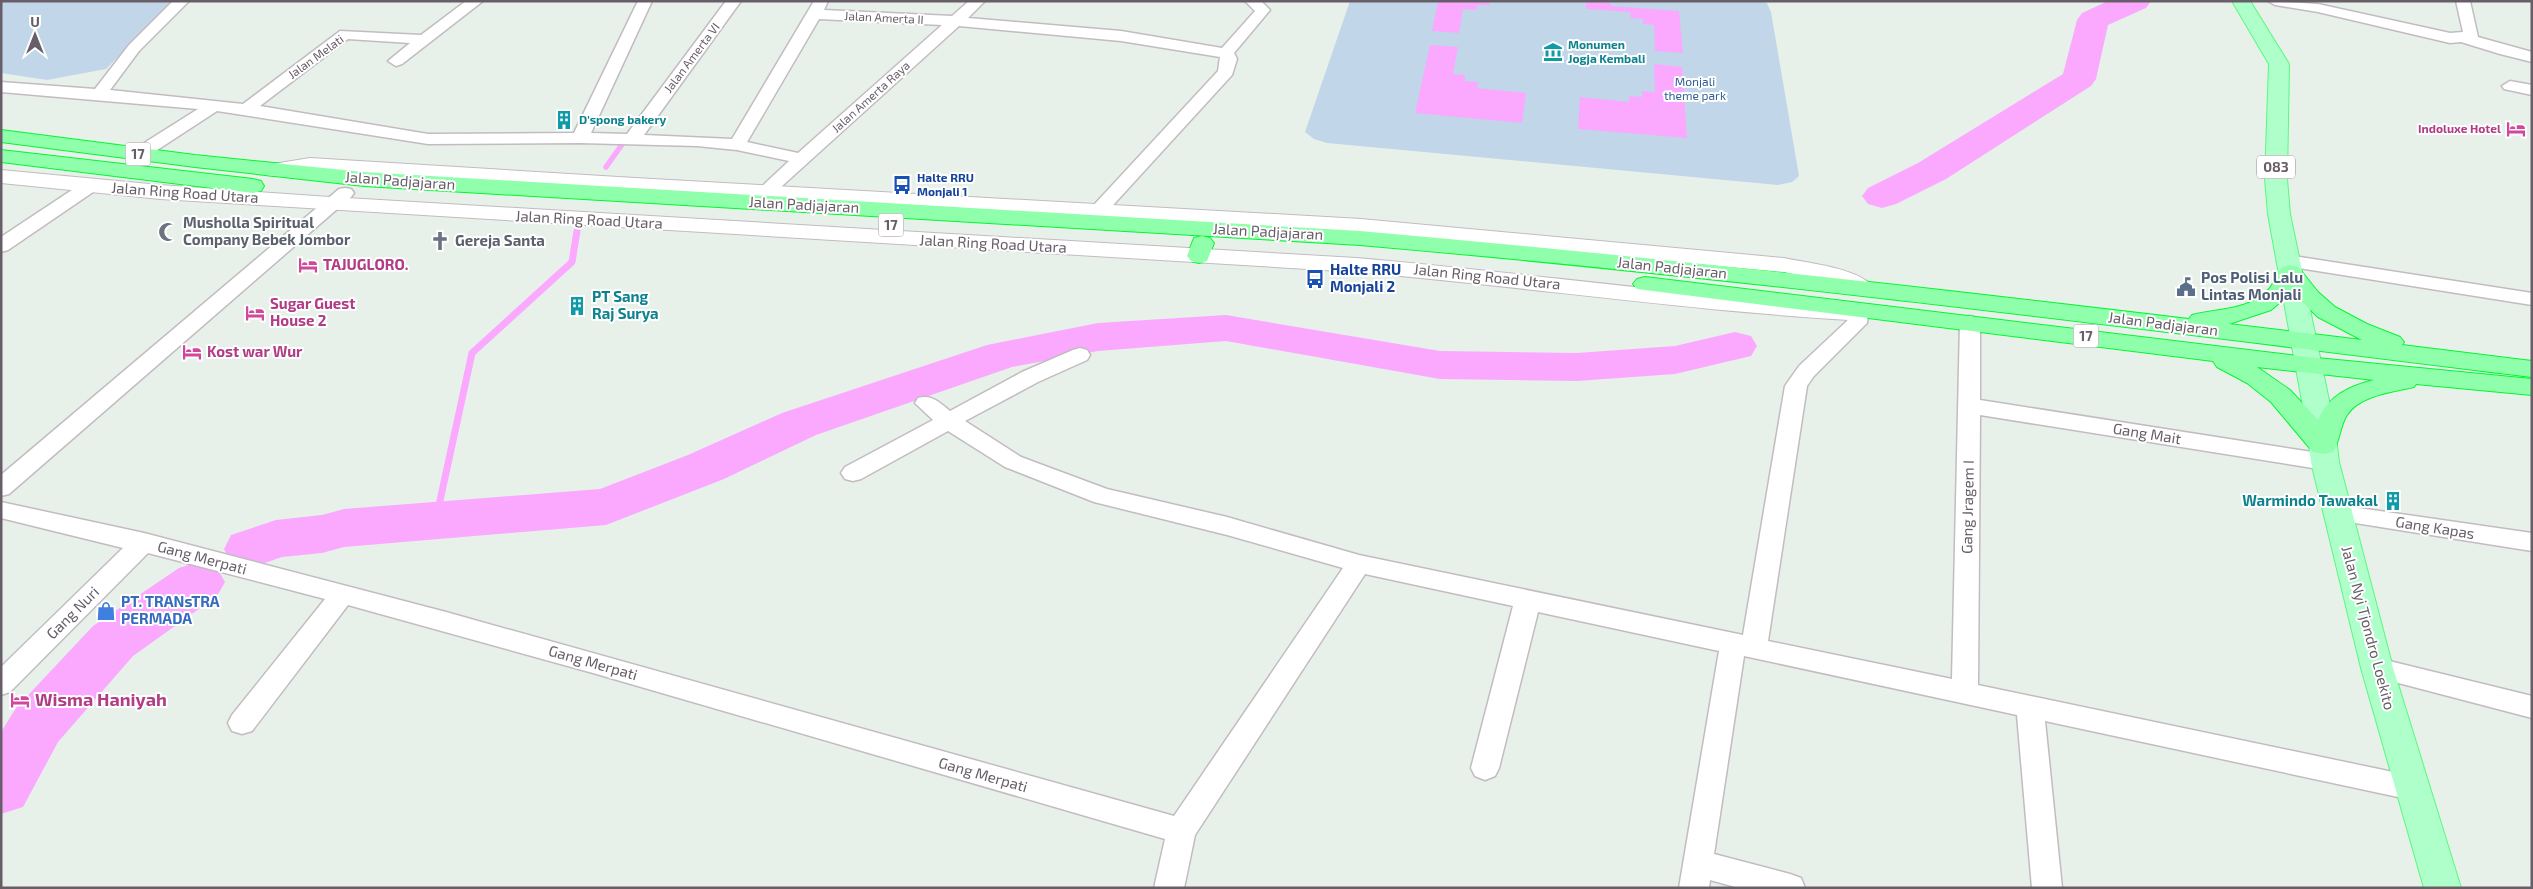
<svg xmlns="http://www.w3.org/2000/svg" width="2533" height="889" viewBox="0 0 2533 889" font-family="'Exo 2',sans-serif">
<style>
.green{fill:#c2d6ea}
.water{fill:#faa9ff}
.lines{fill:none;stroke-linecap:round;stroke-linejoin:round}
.stream-far2{stroke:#faa9ff;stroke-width:5.5}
.stream-far1{stroke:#faa9ff;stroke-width:7}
.stream{stroke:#faa9ff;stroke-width:9}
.river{fill:#faa9ff;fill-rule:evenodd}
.street-casing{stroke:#c3bbc2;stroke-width:3}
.secondary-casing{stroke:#c3bac2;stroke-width:2}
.primary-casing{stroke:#57fa7c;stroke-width:2}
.highway-casing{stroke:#00f82f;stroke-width:2}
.street{fill:#fff;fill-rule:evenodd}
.secondary{fill:#fff;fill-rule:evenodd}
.primary{fill:#aeffca;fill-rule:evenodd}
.highway{fill:#90ffac;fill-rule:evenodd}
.labels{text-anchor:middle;stroke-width:4;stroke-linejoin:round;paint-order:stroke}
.far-street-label{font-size:12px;fill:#685e68;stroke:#fff}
.far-culture-label{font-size:12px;font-weight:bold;fill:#0d838f;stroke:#fff;text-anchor:start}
.far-park-label{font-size:12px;fill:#335e92;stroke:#fff}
.far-hotel-label{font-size:12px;font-weight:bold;fill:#b23c85;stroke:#fff;text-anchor:end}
.far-transit-label{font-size:12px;font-weight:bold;fill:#164399;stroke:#fff;text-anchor:start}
.shield{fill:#fff;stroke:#958e95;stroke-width:1}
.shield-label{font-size:14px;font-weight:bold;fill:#685e68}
.street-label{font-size:15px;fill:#685e68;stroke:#fff}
.worship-label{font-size:15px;font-weight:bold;fill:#5b616d;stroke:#fff;text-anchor:start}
.hotel-label{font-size:15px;font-weight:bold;fill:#b23c85;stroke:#fff;text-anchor:start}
.transit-label{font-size:15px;font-weight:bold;fill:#164399;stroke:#fff;text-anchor:start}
.service-label{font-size:15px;font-weight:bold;fill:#4e5e75;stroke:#fff;text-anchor:start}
.culture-label{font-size:15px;font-weight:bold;fill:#0d838f;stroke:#fff;text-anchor:start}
.shop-label{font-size:15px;font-weight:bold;fill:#366cbe;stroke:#fff;text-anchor:start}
.near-hotel-label{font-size:18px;font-weight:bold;fill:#b23c85;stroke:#fff;text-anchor:start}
</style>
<rect width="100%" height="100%" fill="#e7f1ea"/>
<g class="green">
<polygon points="1,1 172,1 106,69 47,80 1,73"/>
<polygon points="1350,1 1766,1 1771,12 1799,176 1792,182 1778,185 1327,143 1314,139 1305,132"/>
</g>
<g class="water">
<polygon points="1438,1 1490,1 1490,5 1477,5 1476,10 1463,9 1459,33 1432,31"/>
<polygon points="1586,1 1611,3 1611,6 1679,11 1683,53 1655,51 1654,25 1643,24 1643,19 1631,18 1630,12 1586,9"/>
<polygon points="1430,45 1458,47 1453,74 1465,75 1465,81 1478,82 1477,88 1526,93 1522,123 1415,113"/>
<polygon points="1654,64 1682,67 1687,138 1578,129 1580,97 1629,102 1629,96 1642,97 1642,91 1655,92"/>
</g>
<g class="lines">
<polyline class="stream-far2" points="606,167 623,143"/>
<polyline class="stream-far1" points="436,519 472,353 572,262 577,231"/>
<polyline class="stream" points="436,521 437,518"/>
<g class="river">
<polygon points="2108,1 2151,1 2146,8 2108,25 2096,79 2091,86 1946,179 1896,204 1882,208 1868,204 1862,196 1868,188 1918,163 2063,74 2077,20 2082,13"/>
<polygon points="1226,315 1440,351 1577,353 1675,346 1735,332 1751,336 1757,346 1751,356 1675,374 1577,381 1440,379 1226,341 1098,351 1012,367 816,435 724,479 606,525 344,547 322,553 282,557 250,568 231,563 224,549 231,535 276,520 322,515 344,509 600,489 688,455 782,413 987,345 1098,323"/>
<polygon points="198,562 217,568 225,582 217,596 133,656 58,742 23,807 1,814 1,732 16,708 93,626 179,568"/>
</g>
<g class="street-casing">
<g id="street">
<path d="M173,1H189L139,51L110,90L243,104L340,31L421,35L466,1H483L402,64L396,66L388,61L410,43L348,39L260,106L428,134L574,133L638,1H652L591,133L627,134L726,1H741L644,135L732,139L814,1H828L824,10L952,16L969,1H985L968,18L1121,31L1222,48L1255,11L1245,1H1261L1270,10L1234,53L1237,59L1232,75L1104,215H1092L1089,211L1092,207L1218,71L1220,57L1121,41L959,26L771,196H759L756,192L789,161L737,150L697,146L580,143L428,144L217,111L145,158H133L130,154L133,150L198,109L1,92V82L95,89L129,45ZM819,19L942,25L798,153L747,142Z"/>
<polygon points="2268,1 2318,4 2450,33 2463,32 2456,1 2470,1 2478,37 2532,52 2532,62 2500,54 2461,42 2450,43 2318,12 2275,5"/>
<polygon points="2510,81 2532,85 2532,95 2504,89 2502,86"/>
<polygon points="90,181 96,182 99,186 96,190 8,250 1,252 1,237 84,182"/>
<polygon points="345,188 351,189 354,193 351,197 9,494 1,496 1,475 339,189"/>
<polygon points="2287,255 2532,293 2532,305 2280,265 2277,261 2280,257"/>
<path d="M1858,307L1865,309L1868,313L1867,323L1814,376L1807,386L1768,641L1952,679L1960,322L1963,318L1970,316L1977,318L1980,322V400L2325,454L2333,457L2336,462L2333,467L2325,470L1980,415L1978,685L2412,776L2422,779L2426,788L2422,797L2412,800L2045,721L2062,888H2032L2017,715L1744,656L1714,854L1790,874L1801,878L1805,888H1739L1710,880L1709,888H1679L1719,651L1538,612L1499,768L1495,776L1485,780L1475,776L1471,768L1513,606L1365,574L1195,835L1184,888H1154L1165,839L593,673L348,605L252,731L242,734L232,731L228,723L232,715L325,599L148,553L10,692L1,695V667L123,548L1,518V502L144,533L446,612L1174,816L1343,568L1227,535L1094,502L1005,467L948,431L861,479L853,481L845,479L841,473L845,467L933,420L915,403L918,398C932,394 940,403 950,411L1022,372L1073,350L1080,348L1087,350L1090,355L1087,360L1038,382L965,421L1021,457L1107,489L1227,517L1359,555L1743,635L1785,386L1799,366L1847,321L1851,309Z"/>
<polygon points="2338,505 2532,533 2532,551 2330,519 2326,513 2330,507"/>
<polygon points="2377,658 2532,696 2532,718 2368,675 2364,668 2368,661"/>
</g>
</g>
<g class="secondary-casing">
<g id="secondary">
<path d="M310,158L635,178L1361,219L1784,258C1807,263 1860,268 1874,288L1871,293L1862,295L1833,283L1784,272L1361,233L635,192L310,170L275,176L267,175L264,170L267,165Z"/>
<path d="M1,170L160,185L330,197L1356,258C1520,272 1684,296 1849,306L1858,308L1861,313L1858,318L1849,320C1684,310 1520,286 1356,272L160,199L1,183Z"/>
</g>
</g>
<g class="primary-casing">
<polygon id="primary" points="2232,1 2250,1 2289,64 2287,179 2290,214 2335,429 2339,462 2393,668 2461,888 2424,888 2361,668 2311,462 2307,429 2268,214 2265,179 2269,64"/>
</g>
<g class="highway-casing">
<g id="highway">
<path d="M1,130L195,155L364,172L1360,231C1637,255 1913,286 2189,319L2192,315C2219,308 2250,311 2270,288C2275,282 2277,273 2282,267L2290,265L2298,267L2318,292L2335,307L2367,324L2400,337L2404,342L2402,345L2532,361V377C2142,329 1752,279 1360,245L364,186L195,167L1,142ZM2292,292L2318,317L2362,340L2229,324L2271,310Z"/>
<polygon points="1,150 253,179 261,181 264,186 261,191 253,193 1,162"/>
<polygon points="1202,236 1210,238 1214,243 1207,261 1199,263 1191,261 1187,256 1194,238"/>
<path d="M1645,277L2307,357L2532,379V395L2416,384L2414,387C2393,392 2360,395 2347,415C2340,426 2340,440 2333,452L2323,454L2313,452L2271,402L2247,383L2217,367L2213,361L1637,289L1633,284L1637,279ZM2257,367L2374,380C2350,386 2329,395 2318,420L2290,390Z"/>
</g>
</g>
<use href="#street" class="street"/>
<use href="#secondary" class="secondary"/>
<use href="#primary" class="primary"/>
<use href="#highway" class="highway"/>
</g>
<defs>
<g id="museum-bare" transform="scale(1.5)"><path d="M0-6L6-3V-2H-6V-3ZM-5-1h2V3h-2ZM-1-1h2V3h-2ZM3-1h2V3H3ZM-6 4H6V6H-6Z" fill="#0f9aa8" stroke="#fff" stroke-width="2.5" paint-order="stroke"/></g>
<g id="building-bare" transform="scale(1.5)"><path d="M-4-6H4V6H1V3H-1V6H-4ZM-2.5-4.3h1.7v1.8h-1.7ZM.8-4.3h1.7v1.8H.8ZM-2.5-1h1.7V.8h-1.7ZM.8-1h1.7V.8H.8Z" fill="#0f9aa8" stroke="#fff" stroke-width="2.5" paint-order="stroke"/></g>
<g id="hotel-bare" transform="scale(1.5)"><path d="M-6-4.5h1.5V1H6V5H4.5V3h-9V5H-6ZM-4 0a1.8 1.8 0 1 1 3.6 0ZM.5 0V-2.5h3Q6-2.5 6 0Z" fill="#d1479c" stroke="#fff" stroke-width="2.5" paint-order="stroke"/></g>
<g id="bus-bare" transform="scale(1.5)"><path d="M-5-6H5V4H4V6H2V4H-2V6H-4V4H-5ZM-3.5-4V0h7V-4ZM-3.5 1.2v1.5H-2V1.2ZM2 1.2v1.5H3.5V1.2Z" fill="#1a4fb4" stroke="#fff" stroke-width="2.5" paint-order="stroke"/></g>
<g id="mosque-bare" transform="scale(1.5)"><path d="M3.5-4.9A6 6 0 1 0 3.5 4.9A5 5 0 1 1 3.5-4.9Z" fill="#6b7280" stroke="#fff" stroke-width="2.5" paint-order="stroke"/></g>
<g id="church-bare" transform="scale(1.5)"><path d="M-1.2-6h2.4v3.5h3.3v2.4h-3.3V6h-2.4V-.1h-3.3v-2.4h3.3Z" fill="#6b7280" stroke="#fff" stroke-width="2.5" paint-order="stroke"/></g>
<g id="civic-bare" transform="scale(1.5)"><path d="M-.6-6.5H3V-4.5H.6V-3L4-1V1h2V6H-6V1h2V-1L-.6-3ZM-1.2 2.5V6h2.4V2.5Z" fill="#5c6f8a" stroke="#fff" stroke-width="2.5" paint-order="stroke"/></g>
<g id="shop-bare" transform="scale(1.5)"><path d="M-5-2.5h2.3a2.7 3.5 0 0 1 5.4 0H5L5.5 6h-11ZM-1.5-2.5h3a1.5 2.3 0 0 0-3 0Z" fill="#3f7fe0" stroke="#fff" stroke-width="2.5" paint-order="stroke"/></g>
</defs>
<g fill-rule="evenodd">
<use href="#museum-bare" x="1553" y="52"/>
<use href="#building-bare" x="564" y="120"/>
<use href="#hotel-bare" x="2516" y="129"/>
<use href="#bus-bare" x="902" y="185"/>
<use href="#mosque-bare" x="168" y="232"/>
<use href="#church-bare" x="440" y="241"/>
<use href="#hotel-bare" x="308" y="265"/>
<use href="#bus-bare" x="1315" y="279"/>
<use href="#civic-bare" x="2186" y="287"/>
<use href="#building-bare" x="577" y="306"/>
<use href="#hotel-bare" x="255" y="313"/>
<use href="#hotel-bare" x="192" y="352"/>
<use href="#building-bare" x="2393" y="501"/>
<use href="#shop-bare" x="106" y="611"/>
<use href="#hotel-bare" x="20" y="700"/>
</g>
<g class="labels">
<g class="far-street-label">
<text transform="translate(884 18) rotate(3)" y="4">Jalan Amerta II</text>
<text transform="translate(316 57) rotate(-36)" y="4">Jalan Melati</text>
<text transform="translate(692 58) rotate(-53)" y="4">Jalan Amerta VI</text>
<text transform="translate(871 97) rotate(-42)" y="4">Jalan Amerta Raya</text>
</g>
<g class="far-culture-label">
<text x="1568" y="49">Monumen<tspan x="1568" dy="14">Jogja Kembali</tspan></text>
<text x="579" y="124">D'spong bakery</text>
</g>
<g class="far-park-label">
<text x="1695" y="86">Monjali<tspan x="1695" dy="14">theme park</tspan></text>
</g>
<g class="far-hotel-label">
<text x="2501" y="133">Indoluxe Hotel</text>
</g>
<g class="far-transit-label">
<text x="917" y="182">Halte RRU<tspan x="917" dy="14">Monjali 1</tspan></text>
</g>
<g class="shield">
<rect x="125.5" y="142.5" width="25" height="23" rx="4"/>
<rect x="2257" y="155.5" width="38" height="23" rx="4"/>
<rect x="878.5" y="213.5" width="25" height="23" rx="4"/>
<rect x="2073.5" y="324.5" width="25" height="23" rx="4"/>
</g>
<g class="shield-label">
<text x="138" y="159">17</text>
<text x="2276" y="172">083</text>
<text x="891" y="230">17</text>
<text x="2086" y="341">17</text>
</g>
<g class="street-label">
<text transform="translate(400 181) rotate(4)" y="5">Jalan Padjajaran</text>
<text transform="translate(185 193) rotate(4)" y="5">Jalan Ring Road Utara</text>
<text transform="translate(804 205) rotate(3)" y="5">Jalan Padjajaran</text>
<text transform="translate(589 220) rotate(3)" y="5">Jalan Ring Road Utara</text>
<text transform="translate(1268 232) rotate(3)" y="5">Jalan Padjajaran</text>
<text transform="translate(993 244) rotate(3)" y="5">Jalan Ring Road Utara</text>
<text transform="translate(1672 268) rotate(6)" y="5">Jalan Padjajaran</text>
<text transform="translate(1487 277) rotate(6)" y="5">Jalan Ring Road Utara</text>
<text transform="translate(2163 324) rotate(7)" y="5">Jalan Padjajaran</text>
<text transform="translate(2147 434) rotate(9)" y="5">Gang Mait</text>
<text transform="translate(1968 507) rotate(-89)" y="5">Gang Jragem I</text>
<text transform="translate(2435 528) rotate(9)" y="5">Gang Kapas</text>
<text transform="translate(202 558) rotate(15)" y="5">Gang Merpati</text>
<text transform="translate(73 613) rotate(-45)" y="5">Gang Nuri</text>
<text transform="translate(2368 628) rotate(75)" y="5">Jalan Nyi Tjondro Loekito</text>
<text transform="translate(593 663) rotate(16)" y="5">Gang Merpati</text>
<text transform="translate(983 775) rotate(16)" y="5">Gang Merpati</text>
</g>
<g class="worship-label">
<text x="183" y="228">Musholla Spiritual<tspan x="183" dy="17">Company Bebek Jombor</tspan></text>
<text x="455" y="246">Gereja Santa</text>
</g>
<g class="hotel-label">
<text x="323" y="270">TAJUGLORO.</text>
<text x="270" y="309">Sugar Guest<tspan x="270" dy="17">House 2</tspan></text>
<text x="207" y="357">Kost war Wur</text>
</g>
<g class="transit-label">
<text x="1330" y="275">Halte RRU<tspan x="1330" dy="17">Monjali 2</tspan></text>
</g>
<g class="service-label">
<text x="2201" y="283">Pos Polisi Lalu<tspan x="2201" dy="17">Lintas Monjali</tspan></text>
</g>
<g class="culture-label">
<text x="592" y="302">PT Sang<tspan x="592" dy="17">Raj Surya</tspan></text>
<text x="2378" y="506" text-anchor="end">Warmindo Tawakal</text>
</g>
<g class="shop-label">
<text x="121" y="607">PT. TRANsTRA<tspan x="121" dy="17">PERMADA</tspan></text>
</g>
<g class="near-hotel-label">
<text x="35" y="706">Wisma Haniyah</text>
</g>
</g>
<rect width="2533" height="889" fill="none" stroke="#685e68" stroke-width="5"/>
<g transform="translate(35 35)" stroke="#ffffff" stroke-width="4" paint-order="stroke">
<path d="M0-4L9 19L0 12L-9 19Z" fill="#685e68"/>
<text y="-8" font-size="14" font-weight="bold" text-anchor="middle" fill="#685e68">U</text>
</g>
</svg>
